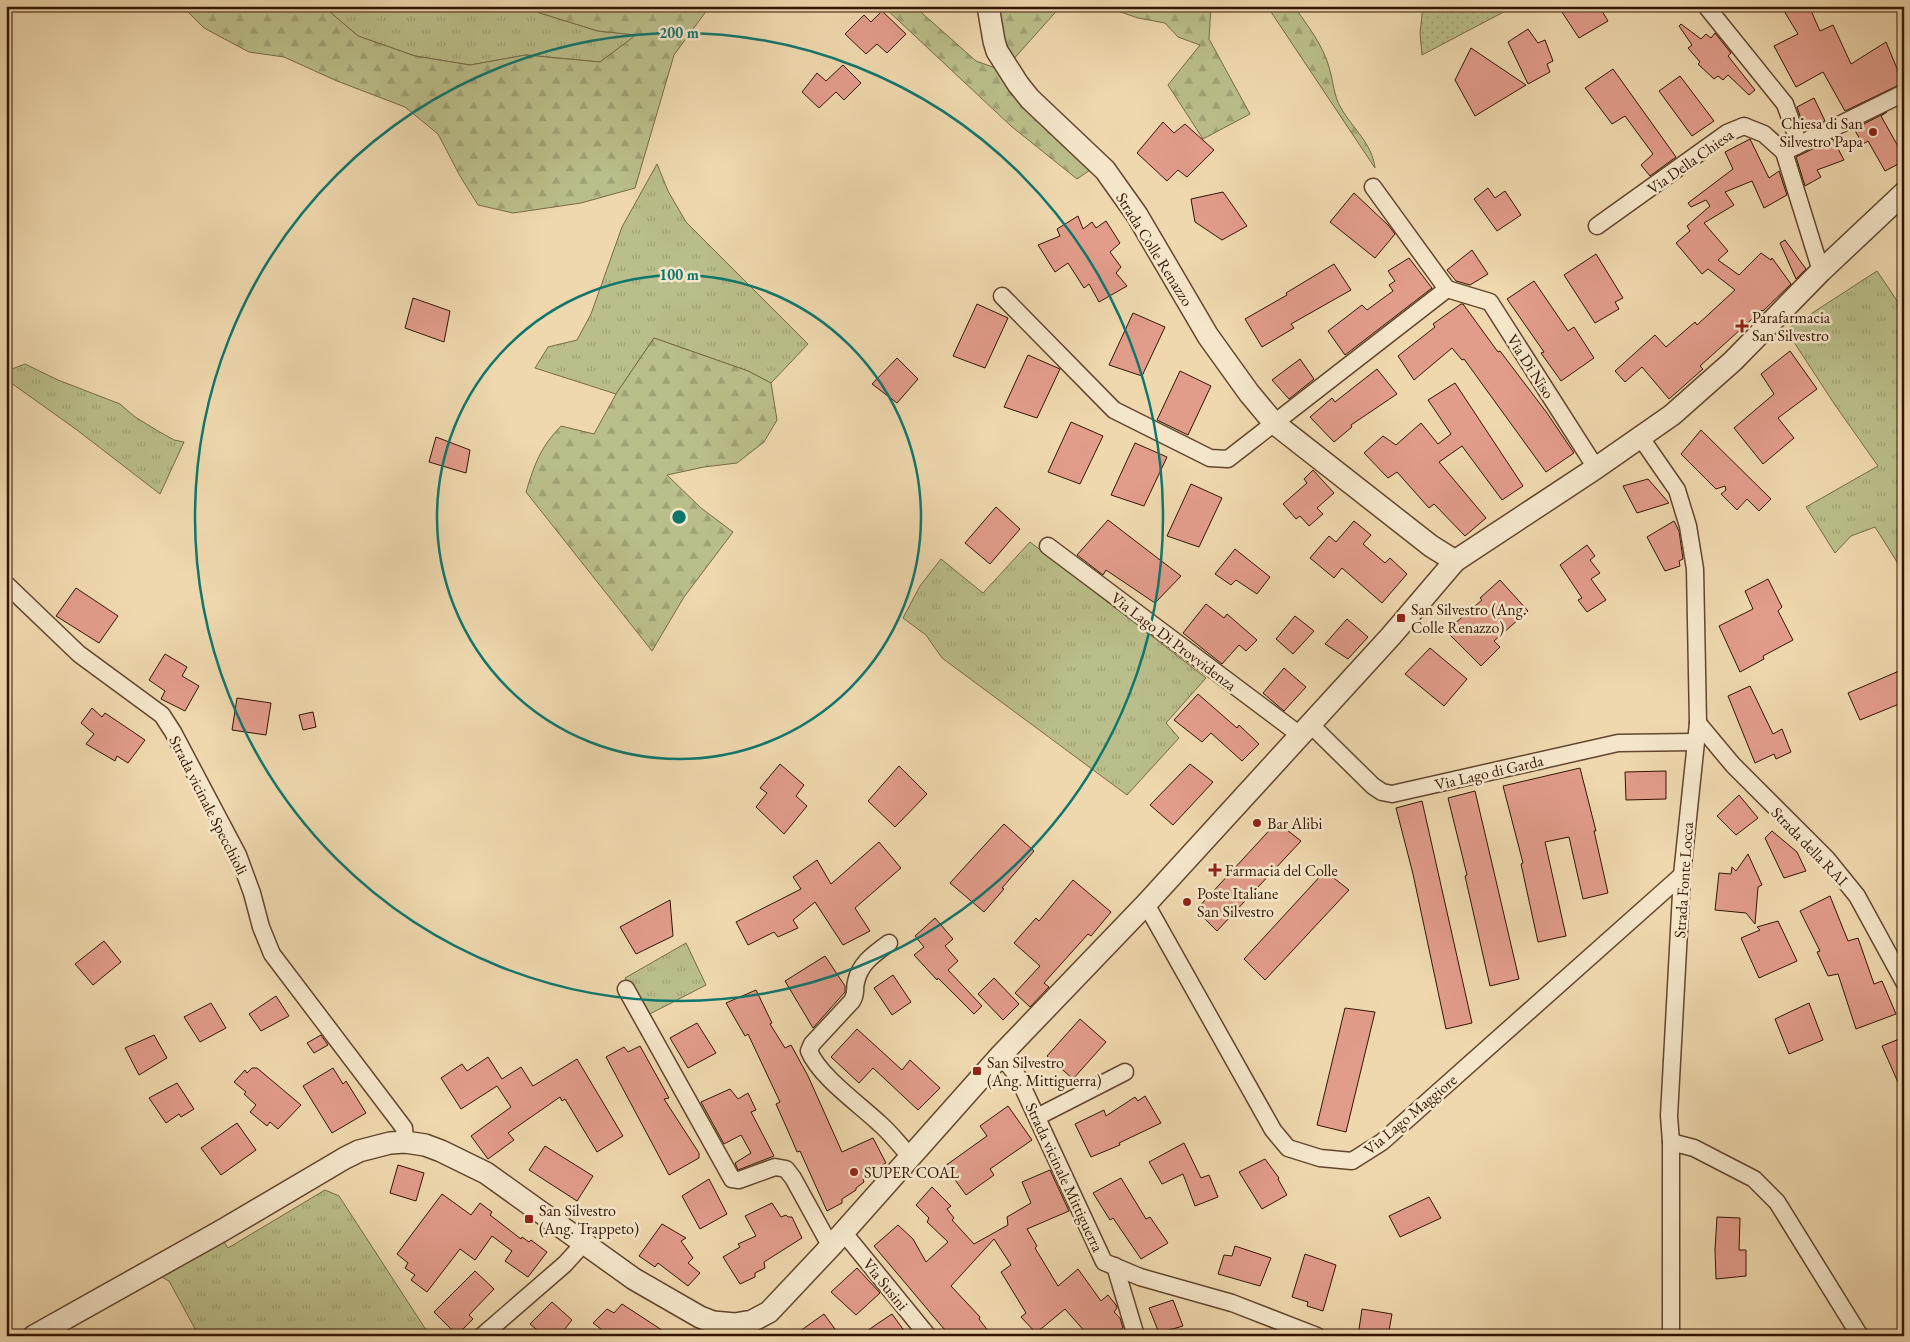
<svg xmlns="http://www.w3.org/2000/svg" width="1910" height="1342" viewBox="0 0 1910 1342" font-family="'EB Garamond',serif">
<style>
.grass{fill:url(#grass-tufts);stroke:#766a46}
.forest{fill:url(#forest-firs);stroke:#766a46}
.garden{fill:url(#garden-dots);stroke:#766a46}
.building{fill:#e29c8a;stroke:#331502}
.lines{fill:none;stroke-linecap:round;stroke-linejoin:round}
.minor-casing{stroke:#62462d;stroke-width:19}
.tertiary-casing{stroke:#62462d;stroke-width:24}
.minor{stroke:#f5e6ca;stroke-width:16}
.tertiary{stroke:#f5e6ca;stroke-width:21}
.ring{fill:none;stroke:#0f766e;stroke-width:2.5}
.poi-dot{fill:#8f2418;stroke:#f5e6ca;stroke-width:2}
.labels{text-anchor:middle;stroke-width:5;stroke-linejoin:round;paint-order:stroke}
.poi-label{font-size:16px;fill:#331502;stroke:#f5e6ca;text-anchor:start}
.street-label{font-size:16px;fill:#331502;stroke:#f5e6ca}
.centre{fill:#0f766e;stroke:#f5e6ca;stroke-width:2.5}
.ring-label{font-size:15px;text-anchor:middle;font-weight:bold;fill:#0f766e;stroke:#f5e6ca;stroke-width:5;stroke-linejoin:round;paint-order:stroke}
</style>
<defs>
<pattern id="grass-tufts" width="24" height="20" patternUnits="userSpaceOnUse" patternTransform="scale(1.25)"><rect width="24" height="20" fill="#babe8a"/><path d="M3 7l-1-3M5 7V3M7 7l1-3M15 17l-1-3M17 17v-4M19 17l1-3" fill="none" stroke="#a0a275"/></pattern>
<pattern id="forest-firs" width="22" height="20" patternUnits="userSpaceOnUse" patternTransform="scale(1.25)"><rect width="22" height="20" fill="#babe8a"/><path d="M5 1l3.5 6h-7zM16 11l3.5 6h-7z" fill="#a0a275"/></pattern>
<pattern id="garden-dots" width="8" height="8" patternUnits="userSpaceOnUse" patternTransform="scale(1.25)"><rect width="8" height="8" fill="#babe8a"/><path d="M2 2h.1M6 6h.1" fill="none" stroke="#a0a275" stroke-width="1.8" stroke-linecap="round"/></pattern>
</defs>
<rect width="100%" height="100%" fill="#efd8ae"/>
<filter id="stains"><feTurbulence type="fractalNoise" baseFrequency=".004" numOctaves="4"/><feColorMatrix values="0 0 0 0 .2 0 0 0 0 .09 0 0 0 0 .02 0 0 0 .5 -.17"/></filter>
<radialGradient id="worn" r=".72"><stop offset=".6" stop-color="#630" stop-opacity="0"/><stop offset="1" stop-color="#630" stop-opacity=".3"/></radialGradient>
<g class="grass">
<polygon points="323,6 525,6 540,13 598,31 637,35 600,62 526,55 470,65 415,56 358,36"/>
<polygon points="657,164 668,191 686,222 808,344 771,383 748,371 654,338 616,394 535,368 548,347 577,340 591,314 622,227"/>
<polygon points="1877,271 1904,311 1904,573 1875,527 1851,536 1835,553 1806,507 1878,466 1835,405 1786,330"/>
<polygon points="25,364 58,380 120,404 135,417 158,431 174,440 184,442 160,494 77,430 7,380 12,369"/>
<polygon points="1030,542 1206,678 1166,723 1179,738 1127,795 942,658 926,635 903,618 920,586 941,559 983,593"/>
<polygon points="686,943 706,985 646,1016 625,978"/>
<polygon points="325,1190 339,1196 430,1336 199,1336 169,1281 154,1273 220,1236 228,1248"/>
</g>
<g class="forest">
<polygon points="182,6 323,6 358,36 415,56 470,65 526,55 600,62 636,35 598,31 540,13 525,6 710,6 674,55 635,188 581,203 513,213 478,205 460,176 438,134 405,107 337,81 284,57 249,52 204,28"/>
<polygon points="883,6 914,6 976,61 1001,70 1090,170 1077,179 1011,126"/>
<polygon points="992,6 1061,6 1011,62"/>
<polygon points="1111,6 1211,6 1209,39 1250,114 1203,139 1168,85 1200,45 1178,37 1165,23 1138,18 1112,9"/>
<path d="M1267,6H1294C1307,25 1323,45 1329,67C1333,80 1334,97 1341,108C1353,129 1372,143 1375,168Z"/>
<path d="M654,338L748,371L771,383L777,420L764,442L737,463L704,467L667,475L701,508L733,532L684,597L652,651L526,492C535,463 540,448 561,426L594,434L616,394Z"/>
</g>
<polygon class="garden" points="1423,6 1515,6 1422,55 1420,33"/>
<g class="building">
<polygon points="1558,6 1599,6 1608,21 1579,38"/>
<polygon points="1794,6 1809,6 1820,31 1833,25 1851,64 1886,42 1903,83 1845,111 1823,72 1796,87 1774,46 1798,34 1784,11"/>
<polygon points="882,11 906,34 887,53 877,44 866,54 845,34 864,15 871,22"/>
<polygon points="1681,24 1701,39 1706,34 1711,38 1715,33 1731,53 1728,56 1755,90 1749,95 1728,75 1723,80 1718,76 1714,79 1698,64 1700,62 1688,48 1692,45 1679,26"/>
<polygon points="1528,29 1538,43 1545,40 1553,61 1547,64 1550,72 1528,84 1508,42"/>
<polygon points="1471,48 1526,85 1475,116 1455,80"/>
<polygon points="843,65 861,83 844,100 836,92 819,108 802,92 817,73 826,81"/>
<polygon points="1613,69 1676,157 1650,176 1641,165 1653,154 1625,116 1612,124 1585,88"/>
<polygon points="1680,76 1714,121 1692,136 1659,91"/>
<polygon points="1814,98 1825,121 1805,131 1797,107"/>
<polygon points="1887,112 1881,116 1904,157 1904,161 1885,171 1868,141 1863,144 1854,129"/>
<polygon points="1163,122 1174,133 1185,124 1214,150 1187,177 1178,170 1167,181 1137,153"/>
<polygon points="1750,139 1769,178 1779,171 1787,195 1764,208 1752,181 1725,192 1734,205 1704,223 1728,251 1718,260 1739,275 1761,253 1771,260 1772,258 1791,284 1763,311 1762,310 1700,366 1703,369 1669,399 1642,367 1625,382 1615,371 1655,335 1666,347 1695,322 1697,325 1735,290 1708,269 1702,274 1676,243 1690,231 1687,226 1710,206 1706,200 1691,207 1688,203 1733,169 1725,152"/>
<polygon points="1833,139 1844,160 1817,170 1821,177 1805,186 1796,157"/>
<polygon points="1488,188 1495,198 1505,191 1521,215 1497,231 1474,199"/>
<polygon points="1223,192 1247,226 1222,240 1195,222 1191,199"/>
<polygon points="1354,193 1388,225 1395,234 1375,258 1330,222"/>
<polygon points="1078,216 1083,229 1092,222 1096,228 1106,221 1120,243 1110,252 1121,267 1116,273 1127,286 1099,302 1089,284 1084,288 1068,263 1055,272 1038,245 1060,236 1057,229"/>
<polygon points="1785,240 1806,269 1796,279 1780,243"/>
<polygon points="1472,250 1488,274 1470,285 1456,281 1447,270"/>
<polygon points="1596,254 1623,298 1615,302 1619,309 1595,323 1564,275"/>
<polygon points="1409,258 1432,288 1345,355 1328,331 1362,305 1367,310 1393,291 1389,285 1395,281 1388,271"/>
<polygon points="1334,264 1351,290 1291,324 1294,328 1262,347 1245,319 1287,295 1286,293"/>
<polygon points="1534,281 1568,331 1574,327 1594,358 1561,381 1541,353 1544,352 1507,299"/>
<polygon points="413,298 450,311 444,342 405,328"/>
<polygon points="977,304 1008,318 985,368 953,356"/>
<polygon points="1461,304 1463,304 1498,352 1500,351 1547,413 1574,453 1546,472 1464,359 1462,360 1452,348 1414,380 1398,356 1435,327 1433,324"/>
<polygon points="1133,313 1165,327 1142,376 1109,365"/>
<polygon points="1790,351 1817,389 1778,418 1794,438 1763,464 1734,428 1774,394 1761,374"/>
<polygon points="1028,355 1060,369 1037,418 1004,407"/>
<polygon points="897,358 918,379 897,403 872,384"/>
<polygon points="1300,359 1314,379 1289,399 1272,380"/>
<polygon points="1377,369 1397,394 1351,425 1352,427 1334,442 1310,417 1332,398 1335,402"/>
<polygon points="1180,371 1211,386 1188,435 1157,420"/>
<polygon points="1455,383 1523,486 1502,500 1462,446 1439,462 1486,518 1465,536 1434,504 1429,508 1397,472 1388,478 1364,453 1383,436 1396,445 1421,423 1438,444 1451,434 1428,400"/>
<polygon points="1071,422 1103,436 1080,484 1048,472"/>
<polygon points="1701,430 1771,499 1759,511 1747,499 1737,510 1721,494 1726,490 1725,486 1716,489 1681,454"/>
<polygon points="436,437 470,450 466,473 429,462"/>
<polygon points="1135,443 1167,457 1144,506 1111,495"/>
<polygon points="1313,470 1334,493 1317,508 1323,514 1309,526 1300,516 1296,519 1283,504 1307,483 1304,479"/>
<polygon points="1648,479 1669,503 1637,513 1623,486"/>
<polygon points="1191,484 1222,498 1199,547 1167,536"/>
<polygon points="996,507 1020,529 990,564 965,543"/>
<polygon points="1108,520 1181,576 1155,603 1106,570 1103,575 1077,555"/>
<polygon points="1354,521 1371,535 1363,544 1385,563 1390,558 1407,574 1382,603 1342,568 1334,578 1310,558 1329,536 1336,542"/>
<polygon points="1674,521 1679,531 1683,559 1679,561 1680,566 1665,571 1647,537"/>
<polygon points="1587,545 1595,556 1590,560 1600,573 1591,579 1606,600 1587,612 1578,600 1582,598 1560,565"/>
<polygon points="1235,549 1270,577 1257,594 1236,580 1231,585 1215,574"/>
<polygon points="1768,579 1782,607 1778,611 1793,640 1763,656 1764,659 1740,672 1719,626 1753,609 1745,591"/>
<polygon points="1500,580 1528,611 1494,641 1500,647 1481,666 1446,631 1482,600 1480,598"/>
<polygon points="76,588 118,616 99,643 56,616"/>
<polygon points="1206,604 1224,618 1227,614 1257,640 1246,651 1239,645 1222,664 1183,633"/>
<polygon points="1295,616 1314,631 1293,654 1276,639"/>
<polygon points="1347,619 1368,637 1348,659 1325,644"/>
<polygon points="1430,648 1467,679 1444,706 1405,674"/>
<polygon points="165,654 187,667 182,676 199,686 185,711 161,699 165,691 149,680"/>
<polygon points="1284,668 1306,687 1284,711 1263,693"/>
<polygon points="1899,671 1904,681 1904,702 1860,720 1848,693"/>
<polygon points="1750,686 1773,734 1782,729 1791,752 1776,759 1774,754 1755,763 1728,696"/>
<polygon points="1198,694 1237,728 1239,725 1259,744 1242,761 1211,733 1202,742 1174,720"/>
<polygon points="237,698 271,703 266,735 232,730"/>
<polygon points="92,708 102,717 105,713 145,740 128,763 117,756 115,761 86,744 94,734 81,723"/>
<polygon points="313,712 316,727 303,730 299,715"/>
<polygon points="780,764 804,785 796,796 807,806 784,834 756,807 767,793 760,788"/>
<polygon points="1190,764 1213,782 1173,825 1150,805"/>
<polygon points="899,766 927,794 895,827 868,801"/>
<polygon points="1580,768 1596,831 1594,831 1608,893 1583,899 1569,837 1545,842 1566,936 1538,942 1521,864 1523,863 1503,786"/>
<polygon points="1666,771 1666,799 1626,800 1625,772"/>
<polygon points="1475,791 1519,979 1490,986 1465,876 1467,875 1448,798"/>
<polygon points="1739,795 1758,818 1736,835 1717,816"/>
<polygon points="1422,801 1472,1023 1446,1029 1413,874 1396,808"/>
<polygon points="1277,822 1301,841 1217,931 1196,910"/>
<polygon points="1004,824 1034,851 1002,888 1004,889 984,912 950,883"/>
<polygon points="1772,831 1797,852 1806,871 1784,878 1765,838"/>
<polygon points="879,842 901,868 855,908 870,931 843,945 815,902 793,920 798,928 778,937 774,932 748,945 736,922 801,889 793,877 817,860 831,884"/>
<polygon points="1748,854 1762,885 1758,887 1755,924 1746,913 1715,910 1719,873 1731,874 1732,867 1736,871"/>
<polygon points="1325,871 1349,890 1265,980 1244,959"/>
<polygon points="1073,880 1111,912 1091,936 1088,934 1044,983 1049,987 1030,1007 1015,993 1040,966 1014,943 1036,918 1039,921"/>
<polygon points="1830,896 1848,941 1858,938 1874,984 1882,981 1896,1014 1856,1029 1838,974 1828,976 1817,952 1820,951 1800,911"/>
<polygon points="670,900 673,936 636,954 620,927"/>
<polygon points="935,918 953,939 945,946 958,961 948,970 982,1006 974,1014 938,978 937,980 914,955 924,947 915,936"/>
<polygon points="1778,921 1797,961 1759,978 1741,938 1760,930 1757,927"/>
<polygon points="104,941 121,962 93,985 75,964"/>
<polygon points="825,956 845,986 845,992 813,1028 785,981"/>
<polygon points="893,975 911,1002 892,1015 874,988"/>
<polygon points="994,978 1019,1004 1003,1020 978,994"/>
<polygon points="756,990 772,1023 770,1024 785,1048 791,1045 808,1076 842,1152 873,1138 886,1163 871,1171 872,1173 863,1179 864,1182 856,1188 856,1190 842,1199 842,1203 827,1211 800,1151 797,1152 792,1140 776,1104 780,1102 748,1034 745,1036 726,1003"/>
<polygon points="276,996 289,1016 261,1031 249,1014"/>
<polygon points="211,1003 226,1028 200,1042 184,1017"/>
<polygon points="1809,1003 1823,1040 1789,1054 1775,1019"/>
<polygon points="1345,1008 1375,1012 1346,1132 1317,1125"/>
<polygon points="1080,1019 1106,1042 1073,1079 1047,1056"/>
<polygon points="697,1023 716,1053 688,1068 670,1038"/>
<polygon points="857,1029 902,1070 910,1060 940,1088 918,1110 873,1068 859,1083 831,1057"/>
<polygon points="154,1035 167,1058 139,1075 125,1048"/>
<polygon points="321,1035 328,1045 314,1053 307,1043"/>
<polygon points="1904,1037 1904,1096 1882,1046"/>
<polygon points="640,1046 669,1098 664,1099 699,1153 699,1158 669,1175 606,1057 624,1047 628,1052"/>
<polygon points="488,1057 502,1079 521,1067 533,1086 577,1059 623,1136 597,1152 565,1099 562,1101 560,1097 508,1133 514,1140 488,1159 471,1136 511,1107 497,1086 461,1109 441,1078 462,1064 467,1071"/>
<polygon points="252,1068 257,1068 301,1105 278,1129 270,1122 267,1126 250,1112 256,1105 244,1094 246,1092 234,1082 245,1070 247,1073"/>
<polygon points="333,1068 343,1084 346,1081 366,1113 332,1133 303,1086"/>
<polygon points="177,1083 194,1109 181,1117 179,1114 166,1123 149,1098"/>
<polygon points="730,1089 738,1099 748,1093 756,1110 751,1112 774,1156 738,1170 735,1163 751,1153 741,1135 724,1144 701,1102"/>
<polygon points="1145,1096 1161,1123 1119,1143 1120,1145 1091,1157 1075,1124 1104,1110 1106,1116 1135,1097 1138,1101"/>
<polygon points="1008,1106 1032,1140 990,1169 994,1175 966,1195 945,1166 987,1136 980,1126"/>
<polygon points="237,1123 256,1150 221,1175 201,1148"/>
<polygon points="1184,1143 1201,1178 1209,1175 1218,1197 1195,1206 1183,1174 1162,1184 1149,1162"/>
<polygon points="545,1146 593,1176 577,1201 529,1170"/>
<polygon points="1265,1159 1279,1178 1278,1179 1287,1195 1262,1209 1239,1172"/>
<polygon points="398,1165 424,1173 416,1201 390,1193"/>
<polygon points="1050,1170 1069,1211 1027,1229 1037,1246 1035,1248 1058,1286 1078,1269 1101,1301 1108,1295 1116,1305 1117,1308 1114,1312 1120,1318 1123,1328 1112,1336 1098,1336 1093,1330 1087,1334 1065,1309 1036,1333 1021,1317 1026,1313 1001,1272 1011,1265 994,1239 951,1286 980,1317 979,1319 992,1336 950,1336 874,1246 898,1225 913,1239 926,1262 948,1242 927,1222 929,1218 916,1205 932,1187 951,1206 947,1209 954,1218 952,1220 974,1244 1008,1225 1007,1217 1031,1203 1022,1182"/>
<polygon points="1121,1178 1146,1219 1150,1217 1168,1243 1141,1259 1113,1218 1110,1220 1093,1193"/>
<polygon points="709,1179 727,1214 700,1229 682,1196"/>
<polygon points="442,1194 471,1215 480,1203 492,1212 490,1215 521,1239 522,1237 529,1242 531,1240 547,1252 528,1277 505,1261 512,1251 492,1236 475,1260 460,1249 427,1292 411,1280 415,1275 405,1268 408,1263 397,1254"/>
<polygon points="1429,1197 1441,1218 1400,1237 1389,1216"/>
<polygon points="772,1203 781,1217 786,1215 788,1217 792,1217 802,1238 764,1262 765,1268 755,1273 755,1277 740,1284 723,1257 740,1247 738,1244 756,1236 745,1216"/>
<polygon points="1717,1217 1740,1218 1739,1250 1746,1250 1746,1276 1716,1279 1715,1250"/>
<polygon points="662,1224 686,1238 681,1241 693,1258 688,1263 700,1273 688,1286 658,1263 655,1267 639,1256"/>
<polygon points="1235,1246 1271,1258 1260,1286 1218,1274 1224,1255 1232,1256"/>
<polygon points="1305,1254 1336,1265 1323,1311 1307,1306 1308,1302 1292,1297"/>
<polygon points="857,1268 880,1293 856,1315 831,1292"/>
<polygon points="475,1271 494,1289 469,1315 473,1319 457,1335 434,1312"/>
<polygon points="1173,1300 1183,1326 1159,1333 1149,1308"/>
<polygon points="552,1302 572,1320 559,1336 544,1336 530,1324"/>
<polygon points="622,1304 671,1336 610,1336 593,1323 607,1309 614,1313"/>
<polygon points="1362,1309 1392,1314 1388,1336 1358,1336"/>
<polygon points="824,1314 840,1336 793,1336"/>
<polygon points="892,1314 908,1336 860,1336 877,1324"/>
</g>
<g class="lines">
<g class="minor-casing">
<g id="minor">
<polyline points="1706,6 1785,104 1795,132 1796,146"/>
<polyline points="1597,226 1727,133 1744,126 1764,134 1784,152"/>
<polyline points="1821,271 1784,152 1904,93"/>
<polyline points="1447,289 1490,302 1596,468"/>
<polyline points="1002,296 1114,410 1210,458 1228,459 1447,289 1373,187"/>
<polyline points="1641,438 1677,490 1688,526 1695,569 1698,723 1682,875 1669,1116 1671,1142 1671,1336"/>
<polyline points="1048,546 1300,735"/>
<polyline points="6,584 79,654 162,715 173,732 238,855 252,893 261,927 272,954 404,1128 405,1142"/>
<polyline points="1698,723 1733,765 1827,859 1857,896 1904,982"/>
<polyline points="1310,724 1373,786 1382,792 1392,794 1618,743 1695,742"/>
<polyline points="1146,904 1273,1130 1288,1148 1320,1158 1352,1161 1382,1142 1682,875"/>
<path d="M889,943C874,954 860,963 856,982C854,990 857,993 852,1001L812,1044L809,1051C820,1077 859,1104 879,1123C891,1133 900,1146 911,1157"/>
<polyline points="626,989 732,1179 739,1180 775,1167 786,1169 793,1178 826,1238 833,1244"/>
<polyline points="1001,1055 1018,1077 1104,1262 1140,1277 1232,1303 1317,1336"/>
<polyline points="1037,1117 1125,1072"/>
<polyline points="1671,1142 1694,1148 1754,1179 1777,1202 1860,1336"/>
<polyline points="844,1233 928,1336"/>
<polyline points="1115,1266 1136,1336"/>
<polyline points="482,1336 565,1264 584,1243"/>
</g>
</g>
<g class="tertiary-casing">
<g id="tertiary">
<polyline points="988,6 994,41 997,51 1018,84 1030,99 1105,170 1137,215 1208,336 1249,393 1274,423 1431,546 1455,561"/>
<polyline points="34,1336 223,1230 345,1158 359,1151 390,1143 405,1142 425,1145 441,1151 486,1173 634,1279 700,1317 713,1322 735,1324 752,1321 769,1312 833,1244 1001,1055 1146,904 1391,636 1455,561 1596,468 1672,415 1733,361 1821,271 1904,193"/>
</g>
</g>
<use href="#minor" class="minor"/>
<use href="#tertiary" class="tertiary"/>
</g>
<g class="ring">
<circle cx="679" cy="517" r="242"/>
<circle cx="679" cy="517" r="484"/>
</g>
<g class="poi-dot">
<circle cx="1873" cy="132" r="5"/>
<path d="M1739.5 318.5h5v5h5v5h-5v5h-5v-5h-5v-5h5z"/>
<rect x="1396" y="613" width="10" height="10" rx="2.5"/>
<circle cx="1257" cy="823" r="5"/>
<path d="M1212.5 862.5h5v5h5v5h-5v5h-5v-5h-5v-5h5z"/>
<circle cx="1187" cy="902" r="5"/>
<rect x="972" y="1066" width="10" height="10" rx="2.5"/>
<circle cx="854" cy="1172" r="5"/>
<rect x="524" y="1214" width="10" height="10" rx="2.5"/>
</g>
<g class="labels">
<g class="poi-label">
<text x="1863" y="129" text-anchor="end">Chiesa di San<tspan x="1863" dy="18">Silvestro Papa</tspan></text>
<text x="1752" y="323">Parafarmacia<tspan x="1752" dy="18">San Silvestro</tspan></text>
<text x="1411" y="615">San Silvestro (Ang.<tspan x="1411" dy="18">Colle Renazzo)</tspan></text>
<text x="1267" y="829">Bar Alibi</text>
<text x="1225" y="876">Farmacia del Colle</text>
<text x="1197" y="899">Poste Italiane<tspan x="1197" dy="18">San Silvestro</tspan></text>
<text x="987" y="1068">San Silvestro<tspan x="987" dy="18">(Ang. Mittiguerra)</tspan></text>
<text x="864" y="1178">SUPER COAL</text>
<text x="539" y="1216">San Silvestro<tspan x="539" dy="18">(Ang. Trappeto)</tspan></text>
</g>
<g class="street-label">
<text transform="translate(1690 161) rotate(-35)" y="6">Via Della Chiesa</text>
<text transform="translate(1155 249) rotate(58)" y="6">Strada Colle Renazzo</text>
<text transform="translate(1531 366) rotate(57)" y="6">Via Di Niso</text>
<text transform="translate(1174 641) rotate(37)" y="6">Via Lago Di Provvidenza</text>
<text transform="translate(1489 772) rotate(-13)" y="6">Via Lago di Garda</text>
<text transform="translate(209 805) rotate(63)" y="6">Strada vicinale Specchioli</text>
<text transform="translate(1810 846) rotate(46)" y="6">Strada della RAI</text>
<text transform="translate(1683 880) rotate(-86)" y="6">Strada Fonte Locca</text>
<text transform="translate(1410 1114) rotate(-40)" y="6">Via Lago Maggiore</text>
<text transform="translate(1065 1177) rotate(65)" y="6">Strada vicinale Mittiguerra</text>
<text transform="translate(886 1284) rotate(51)" y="6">Via Susini</text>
</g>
</g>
<circle cx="679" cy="517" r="8" class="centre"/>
<g class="ring-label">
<text x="679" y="38">200 m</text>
<text x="679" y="280">100 m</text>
</g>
<rect width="1910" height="1342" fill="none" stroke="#efd8ae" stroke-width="25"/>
<rect x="8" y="8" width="1895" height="1327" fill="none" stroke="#331502" stroke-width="2.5"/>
<rect x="12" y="12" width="1885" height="1317" fill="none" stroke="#331502"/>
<rect width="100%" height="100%" filter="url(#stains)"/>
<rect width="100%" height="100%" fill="url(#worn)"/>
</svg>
